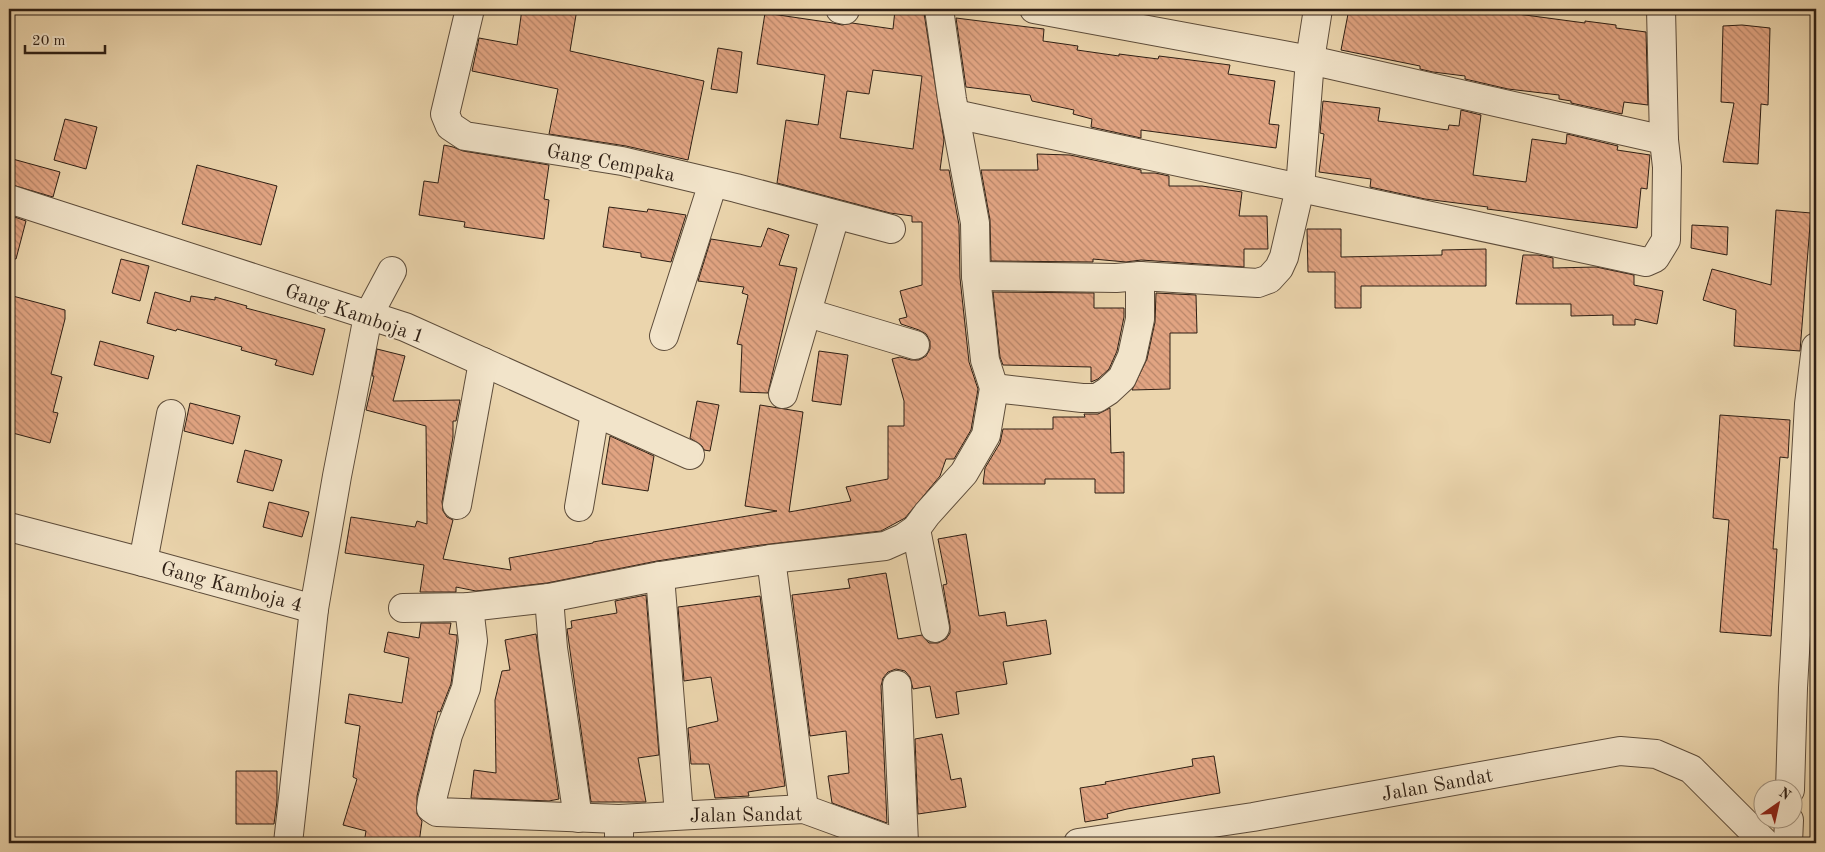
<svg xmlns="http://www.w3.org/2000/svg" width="1825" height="852" viewBox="0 0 1825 852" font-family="'Old Standard TT',serif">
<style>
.building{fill:url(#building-back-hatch);stroke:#2e1f14;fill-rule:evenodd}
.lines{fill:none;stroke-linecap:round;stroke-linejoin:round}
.minor-casing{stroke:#5d4c3a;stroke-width:30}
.tertiary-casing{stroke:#5d4c3a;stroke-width:30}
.minor{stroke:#f2e4ca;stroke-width:28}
.tertiary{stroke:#f2e4ca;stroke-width:28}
.labels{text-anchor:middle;stroke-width:4.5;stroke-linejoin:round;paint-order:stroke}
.street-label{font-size:20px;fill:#2e1f14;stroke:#f2e4ca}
</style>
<defs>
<pattern id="building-back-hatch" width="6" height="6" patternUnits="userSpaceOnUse" patternTransform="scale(1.25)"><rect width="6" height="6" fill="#e1a482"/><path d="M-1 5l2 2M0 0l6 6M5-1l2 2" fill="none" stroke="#b78569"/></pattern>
</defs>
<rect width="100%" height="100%" fill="#ebd5ad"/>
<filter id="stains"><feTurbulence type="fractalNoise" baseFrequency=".004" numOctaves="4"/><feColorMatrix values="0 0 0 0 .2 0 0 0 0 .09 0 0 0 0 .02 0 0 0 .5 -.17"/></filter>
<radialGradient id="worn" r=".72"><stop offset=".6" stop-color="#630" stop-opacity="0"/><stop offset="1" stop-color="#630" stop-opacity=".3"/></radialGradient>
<g class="building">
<polygon points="522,9 577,9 570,51 704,81 688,160 626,146 549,134 558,89 472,71 479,38 517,45"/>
<polygon points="1349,9 1480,9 1585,23 1585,21 1616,25 1616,28 1646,32 1648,105 1624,102 1622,114 1571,103 1571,101 1559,99 1559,95 1508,89 1465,79 1465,76 1433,72 1420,69 1420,66 1341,50"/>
<path d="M895,10L924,13L944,140L940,170H949L959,225L960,278L969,362L978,389L971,430L954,459H946L940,476L905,518L881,531L753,546L657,561L547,583L476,591L456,587V592H420L424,565L345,553L351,517L415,527L417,521L427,524L426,426L366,410L374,376H372L377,349L405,356L393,401L460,400L456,421H453V437L442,502L443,511L447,517L453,520L443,559L511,570L509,558L593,543V542L777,511L745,506L760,405L803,412L789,512L851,501L846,487L888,479V426H904V401L892,359L900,357L911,360H919L926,356L930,349V341L926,334L919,330L901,324L899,319L907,317L900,291L922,285V222H912V216L890,213L777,183L786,120L818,125L825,75L757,64L765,13L833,23L842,25L852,23L893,29ZM873,70L922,76L913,149L840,138L847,91L869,94Z"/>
<polygon points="956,18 1044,29 1043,41 1078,46 1077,50 1119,56 1119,54 1158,59 1159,56 1230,65 1228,74 1275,81 1269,124 1279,125 1276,148 1141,130 1141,138 1091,127 1092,119 1073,114 1074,110 1032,101 1030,95 966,87"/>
<polygon points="1742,25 1770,28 1768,105 1761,104 1758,164 1723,162 1734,103 1721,102 1723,26"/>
<polygon points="718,48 742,52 737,93 711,89"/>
<polygon points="1323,101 1380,108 1378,121 1448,130 1449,125 1459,126 1461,110 1481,115 1473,175 1526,182 1532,139 1566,144 1567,134 1618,146 1617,150 1650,155 1647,189 1641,188 1637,228 1487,209 1488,207 1425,199 1370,187 1371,179 1319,172 1324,134 1320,133"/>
<polygon points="65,119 97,127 86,169 54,160"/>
<polygon points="444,145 453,147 463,151 549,165 544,199 549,200 544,239 464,227 465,222 419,215 424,181 438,183"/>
<polygon points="1037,154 1070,155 1141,170 1141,173 1155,173 1169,176 1169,186 1202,186 1242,192 1239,216 1267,216 1268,249 1244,249 1244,267 1141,260 1126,262 1093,259 1093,262 991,261 990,220 981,170 1038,170"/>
<polygon points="9,158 60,172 53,197 9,184"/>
<polygon points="197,165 277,186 261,245 182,224"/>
<polygon points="609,207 647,212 648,209 686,215 671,262 641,257 641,253 603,247"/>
<polygon points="1776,210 1811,213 1800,351 1734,346 1736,310 1703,300 1712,269 1771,285"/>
<polygon points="9,215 26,221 16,259 9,258"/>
<polygon points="1692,225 1728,227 1727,255 1691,248"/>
<polygon points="768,228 789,235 779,265 797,268 768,393 740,392 742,345 737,344 748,295 742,293 744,287 698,281 711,239 761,247"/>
<polygon points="1307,229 1341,229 1341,257 1442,255 1442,250 1486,249 1486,286 1361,286 1361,308 1335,308 1335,272 1308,272"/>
<polygon points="1523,255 1538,255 1553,258 1553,268 1596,267 1634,275 1634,285 1663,291 1657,324 1635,319 1635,325 1613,325 1613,315 1571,316 1571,304 1516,304"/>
<polygon points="121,259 149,266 140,301 112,293"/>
<polygon points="155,292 190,302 191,296 215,300 215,297 247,306 246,308 325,329 313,375 275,365 277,360 241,350 242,347 177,329 176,331 147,323"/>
<polygon points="993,292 1094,293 1094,308 1124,308 1124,317 1117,351 1109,369 1098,379 1091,382 1091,367 1003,365 1000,357"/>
<polygon points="1156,293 1196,295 1197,333 1170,333 1170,389 1132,390 1147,359 1155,322"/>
<polygon points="9,295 65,310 65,319 51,374 62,377 53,412 58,413 50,443 9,432"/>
<polygon points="100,341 154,356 148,379 94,365"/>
<polygon points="819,351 848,355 841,405 812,401"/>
<polygon points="697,401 719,405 710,451 704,450 702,446 690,438"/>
<polygon points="190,403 240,416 233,444 184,431"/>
<polygon points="1110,408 1111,453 1124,452 1124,493 1095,493 1095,479 1045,479 1045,484 983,484 985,468 1000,443 1003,429 1053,429 1053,417 1085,417 1084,414 1098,414"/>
<polygon points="1720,415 1790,420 1788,458 1780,457 1773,549 1777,549 1771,636 1720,632 1729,520 1713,518"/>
<polygon points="610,436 654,456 648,491 602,484"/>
<polygon points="245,450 282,460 273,491 237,482"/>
<polygon points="269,502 309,512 302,537 263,527"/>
<polygon points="966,534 979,616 1005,612 1007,626 1046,620 1051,654 1003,662 1007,684 956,692 959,714 936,718 930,686 913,689 910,677 905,671 896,669 888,672 883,678 881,686 887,823 832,803 828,776 849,773 846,731 810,736 792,595 850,588 848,579 886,573 898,639 922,635 929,643 938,643 946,639 950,633 950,626 943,585 947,584 938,539"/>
<polygon points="646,595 659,755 638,758 646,802 591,802 567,629 572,628 571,621 617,613 615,601"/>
<polygon points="760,596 785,786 748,792 749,796 715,798 709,764 691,764 688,728 718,721 711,677 684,681 678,607"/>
<polygon points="421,623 451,623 449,634 457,635 457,639 451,684 440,712 438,711 417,796 417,814 422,821 419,843 364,843 366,831 343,825 357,779 353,777 360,726 345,723 349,694 402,703 409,658 384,652 388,632 419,638"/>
<polygon points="536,634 559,799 549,801 471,798 474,770 496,773 495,700 502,671 510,670 505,640"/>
<polygon points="942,734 951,780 961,778 966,807 918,814 915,739"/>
<polygon points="1214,756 1220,793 1127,809 1107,814 1108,818 1085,822 1080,788 1106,784 1105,782 1193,766 1192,759"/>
<polygon points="236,771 277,771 277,801 274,824 236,824"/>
</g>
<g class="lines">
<g class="minor-casing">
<g id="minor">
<polyline points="470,9 445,114 450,126 465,136 622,161 736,188 891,229"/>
<polyline points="840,9 845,10"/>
<polyline points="1034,9 1310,60 1664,140"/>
<polyline points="955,114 1646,262 1655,258 1666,240 1667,167 1664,140 1661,9"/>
<polyline points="9,199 405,327 690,455"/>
<polyline points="976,276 1116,278 1140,276 1258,283 1269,279 1279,268 1284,257 1300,188 1310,60 1318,9"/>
<polyline points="808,313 915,345"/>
<polyline points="664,336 713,183"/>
<polyline points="994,388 1082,398 1097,398 1108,391 1122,378 1132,356 1140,319 1140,276"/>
<polyline points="783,394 835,216"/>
<polyline points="457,505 483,362"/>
<polyline points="579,507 595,413"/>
<polyline points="9,527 143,562 314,609"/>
<polyline points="916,529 935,628"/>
<polyline points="771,559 804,809"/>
<polyline points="143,562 171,414"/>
<polyline points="660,576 679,815"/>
<polyline points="549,598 553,648 578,818"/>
<polyline points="469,607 473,641 466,688 448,735 432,800 431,808 437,812 619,819 804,809 897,843"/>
<polyline points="403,608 469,607 549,598 660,576 771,559 885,546 903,538 916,529 927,514 964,473 986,435 994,388 985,360 976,276 975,223 952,99 939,9"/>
<polyline points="897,685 904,843"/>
<polyline points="288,843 314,609 337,476 368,316 392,271"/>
<polyline points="619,843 619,819"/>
<polyline points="1078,843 1253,817 1620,751 1656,754 1691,769 1765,843"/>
</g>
</g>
<g class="tertiary-casing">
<g id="tertiary">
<polyline points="1790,790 1793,688 1809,404 1816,347"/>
<polyline points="1788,843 1789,820"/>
</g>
</g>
<use href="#minor" class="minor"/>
<use href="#tertiary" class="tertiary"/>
</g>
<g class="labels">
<g class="street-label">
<text transform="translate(611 162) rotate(11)" y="7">Gang Cempaka</text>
<text transform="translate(355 313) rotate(19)" y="7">Gang Kamboja 1</text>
<text transform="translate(232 586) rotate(15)" y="7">Gang Kamboja 4</text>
<text transform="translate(1437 784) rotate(-10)" y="7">Jalan Sandat</text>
<text transform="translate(746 814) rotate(-1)" y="7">Jalan Sandat</text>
</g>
</g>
<rect width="1825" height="852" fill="none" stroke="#ebd5ad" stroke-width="30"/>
<rect x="10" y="10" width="1805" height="832" fill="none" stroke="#2e1f14" stroke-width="2.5"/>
<rect x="15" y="15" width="1795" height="822" fill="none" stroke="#2e1f14"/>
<g transform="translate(1778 804) rotate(34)"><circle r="24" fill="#f2e4ca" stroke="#a49581"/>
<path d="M0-4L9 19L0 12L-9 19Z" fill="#8f2418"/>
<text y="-8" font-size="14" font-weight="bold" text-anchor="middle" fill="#2e1f14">N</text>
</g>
<path d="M25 45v8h80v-8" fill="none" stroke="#2e1f14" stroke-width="2.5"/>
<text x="32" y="45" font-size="15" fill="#2e1f14" stroke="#f2e4ca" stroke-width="4" paint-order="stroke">20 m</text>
<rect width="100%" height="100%" filter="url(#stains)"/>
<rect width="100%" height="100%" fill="url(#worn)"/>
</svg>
